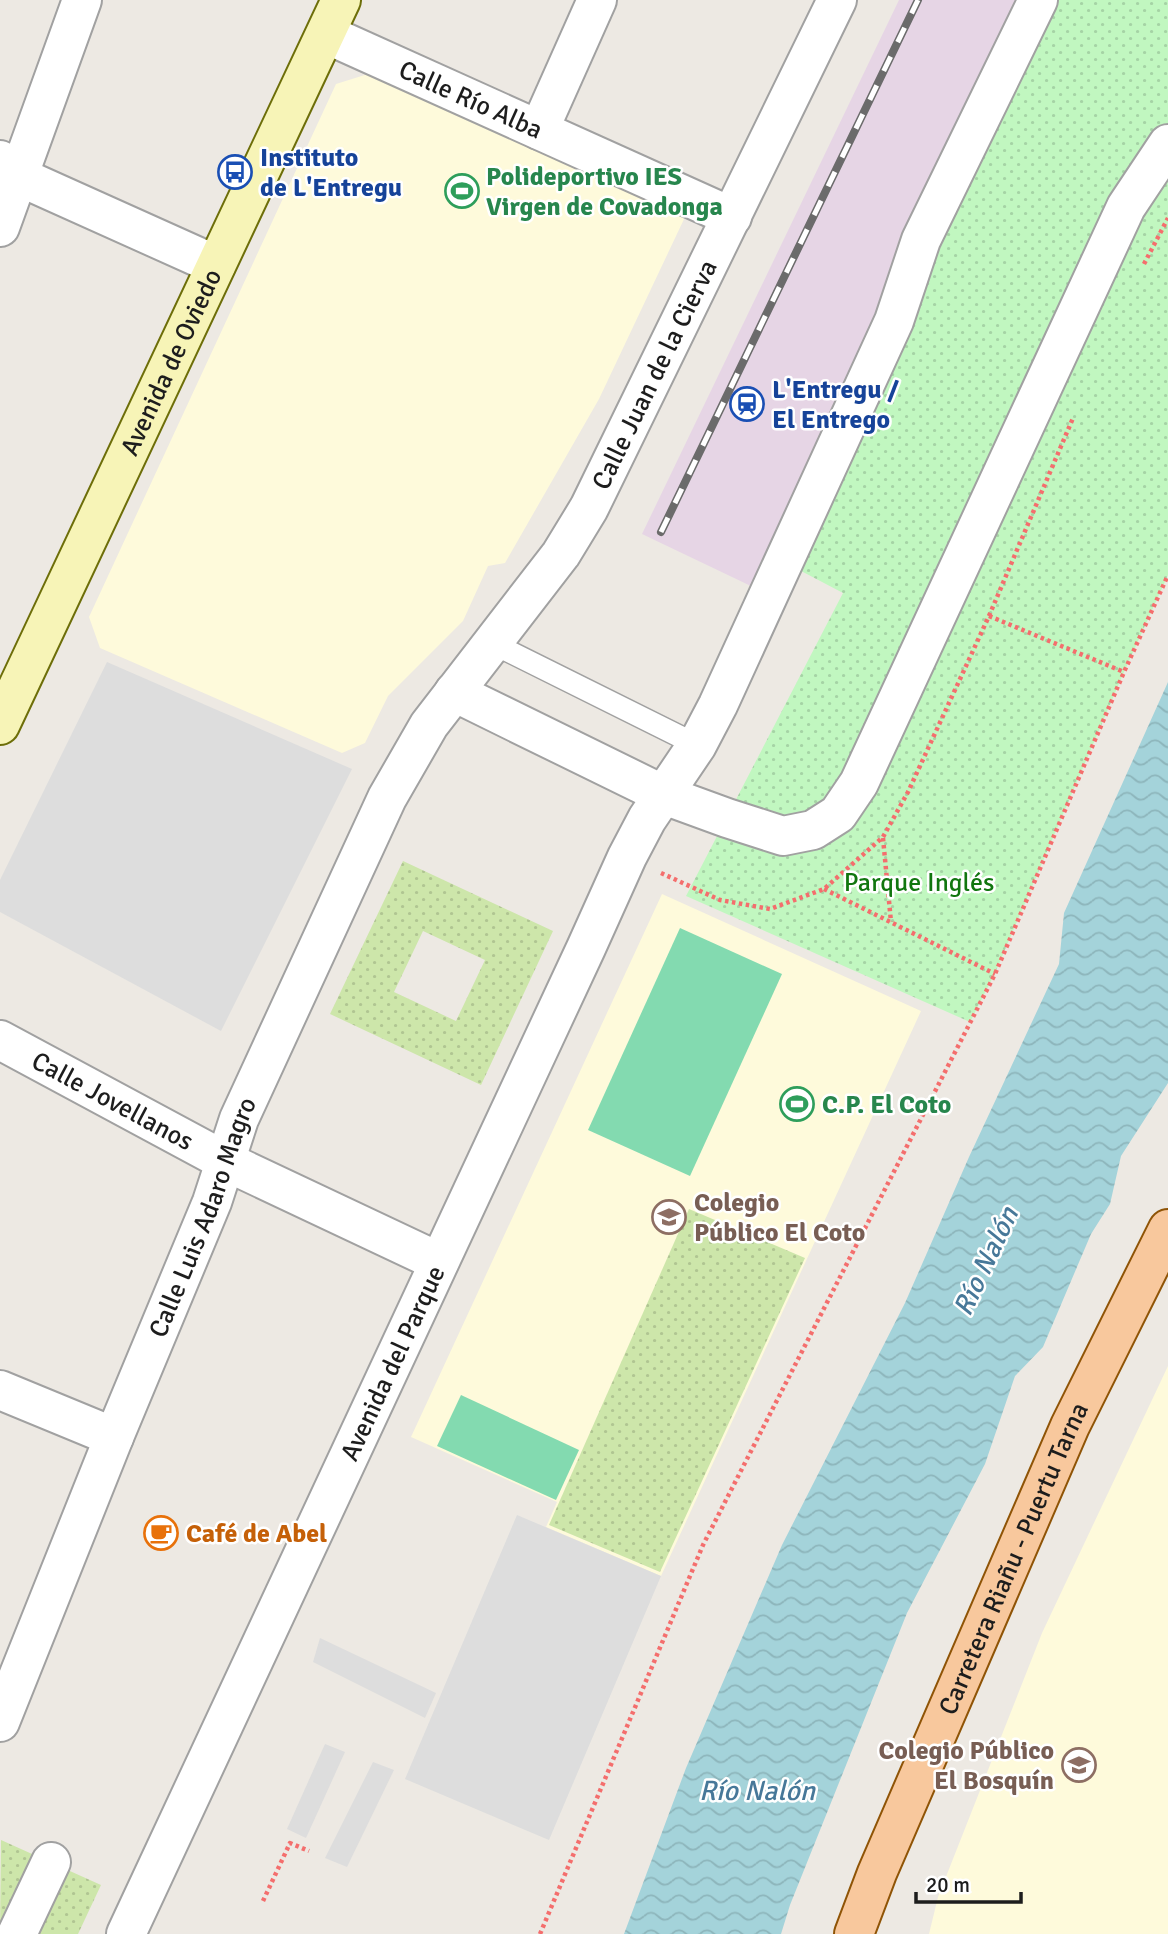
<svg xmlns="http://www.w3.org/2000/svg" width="1168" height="1934" viewBox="0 0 1168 1934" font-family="Signika,sans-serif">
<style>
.industrial{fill:#e6d5e5}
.education{fill:#fefadb}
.grass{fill:url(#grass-dots);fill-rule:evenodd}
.park{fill:url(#park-dots)}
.pitch{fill:#83dab0}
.parking{fill:#ddd}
.water{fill:url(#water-waves)}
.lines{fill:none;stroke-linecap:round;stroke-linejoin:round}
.lane-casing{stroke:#a1a1a1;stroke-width:24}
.street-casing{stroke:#a1a1a1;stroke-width:42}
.secondary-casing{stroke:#6d6e09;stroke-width:42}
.primary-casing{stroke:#8f5406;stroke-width:42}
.path{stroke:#f46e6d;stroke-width:4.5;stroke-dasharray:3.5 3.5;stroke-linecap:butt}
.lane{stroke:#fff;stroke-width:21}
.street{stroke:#fff;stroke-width:38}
.secondary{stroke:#f7f4b7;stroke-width:38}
.primary{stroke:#f8c89d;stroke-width:38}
.rail-casing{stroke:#6b6b6b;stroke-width:8}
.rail{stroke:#fff;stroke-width:5;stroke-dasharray:16;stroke-linecap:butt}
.labels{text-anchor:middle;stroke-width:5;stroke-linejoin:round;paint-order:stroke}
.street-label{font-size:26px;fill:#1d1d1d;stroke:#fff}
.transit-label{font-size:26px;font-weight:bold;fill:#164399;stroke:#fff;text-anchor:start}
.leisure-label{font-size:26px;font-weight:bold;fill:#27864d;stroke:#fff;text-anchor:start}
.park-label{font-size:26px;fill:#11760f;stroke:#fff}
.education-label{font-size:26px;font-weight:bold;fill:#785e54;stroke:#fff;text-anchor:start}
.food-label{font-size:26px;font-weight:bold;fill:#c56008;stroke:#fff;text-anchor:start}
.water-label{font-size:28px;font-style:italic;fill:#477899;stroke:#fff}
</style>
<defs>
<pattern id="grass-dots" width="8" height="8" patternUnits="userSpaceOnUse" patternTransform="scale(1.75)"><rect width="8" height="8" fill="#cde6aa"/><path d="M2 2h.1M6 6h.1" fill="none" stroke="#b0c592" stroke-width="1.8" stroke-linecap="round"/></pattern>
<pattern id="park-dots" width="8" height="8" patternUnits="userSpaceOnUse" patternTransform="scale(1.75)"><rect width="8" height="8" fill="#c1f7c0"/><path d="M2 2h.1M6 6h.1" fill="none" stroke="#a5d3a5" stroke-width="1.8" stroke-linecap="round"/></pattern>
<pattern id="water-waves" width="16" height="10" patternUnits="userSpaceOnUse" patternTransform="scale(1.75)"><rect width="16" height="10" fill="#a4d3da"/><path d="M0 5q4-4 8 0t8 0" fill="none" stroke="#8db5bb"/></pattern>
</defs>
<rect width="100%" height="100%" fill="#ede9e3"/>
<polygon class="industrial" points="899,0 1021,0 881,317 753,587 642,534"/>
<g class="education">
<polygon points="368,74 685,217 599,399 505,563 488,566 463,621 388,696 365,743 342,753 100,648 89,617 336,84"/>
<polygon points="662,894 921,1011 661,1576 546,1527 557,1502 411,1437"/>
<polygon points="1168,1366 1168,1934 929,1934 938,1897 1042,1633"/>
</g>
<g class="grass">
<path d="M403,861L553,931L481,1085L330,1014ZM423,931L485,960L456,1021L394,992Z"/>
<polygon points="689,1209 805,1258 660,1572 549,1525"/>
<polygon points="1,1840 101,1885 78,1934 0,1934"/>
</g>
<polygon class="park" points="1038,0 1168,0 1168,575 1124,672 995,973 970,1022 686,896 843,593 784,562"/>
<g class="pitch">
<polygon points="680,928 782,974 690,1176 588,1130"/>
<polygon points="461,1395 579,1450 556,1500 437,1446"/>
</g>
<g class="parking">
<polygon points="107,662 352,769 221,1031 0,912 0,880"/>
<polygon points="517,1515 661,1576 549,1840 405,1779"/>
<polygon points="320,1638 436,1693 425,1718 313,1662"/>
<polygon points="325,1744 345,1752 306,1838 287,1829"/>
<polygon points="373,1762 394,1770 347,1867 325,1858"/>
</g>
<polygon class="water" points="1168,682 1168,1083 1121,1156 1110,1204 1091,1234 1043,1347 1015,1376 985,1464 907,1613 790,1905 781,1934 624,1934 686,1768 782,1545 905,1303 969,1157 1059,964 1064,913"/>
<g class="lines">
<g class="lane-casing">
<polyline id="lane" points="492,643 697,745"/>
</g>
<g class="street-casing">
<g id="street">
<path id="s1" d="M326,34L732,217"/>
<polyline points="539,130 597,0"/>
<polyline points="0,160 18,176 216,265"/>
<polyline points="0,227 82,0"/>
<polyline points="454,692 664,795 727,818 783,836 813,830 838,814 859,783 1126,207 1168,144"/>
<path id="s2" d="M0,1040L225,1161L439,1262"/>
<polyline points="0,1390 114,1437"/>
<path id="s3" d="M0,1722L114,1437L212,1202L239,1119L387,798L429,725L561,554L589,508L837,0"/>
<polyline points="17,1934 51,1862"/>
<path id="s4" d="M126,1934L586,948L627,857L647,819L697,745L718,705L894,321L921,240L1038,0"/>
</g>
</g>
<g class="secondary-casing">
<g id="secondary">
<path id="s5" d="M0,725L341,0"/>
</g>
</g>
<g class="primary-casing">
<g id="primary">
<path id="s6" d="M854,1934L877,1873L1070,1426L1168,1229"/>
</g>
</g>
<g class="path">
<polyline points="1144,264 1168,218"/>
<polyline points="989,616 1124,672"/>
<polyline points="883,838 891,922"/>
<polyline points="661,873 720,900 770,909 824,889 883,837 908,792 989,616 1073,418"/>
<polyline points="824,889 995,974"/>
<polyline points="263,1901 290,1843 309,1851"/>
<polyline points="540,1934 703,1545 995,974 1124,672 1168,575"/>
</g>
<use href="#lane" class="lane"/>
<use href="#street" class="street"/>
<use href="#secondary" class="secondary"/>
<use href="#primary" class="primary"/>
<g class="rail-casing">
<polyline id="rail" points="661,532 918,0"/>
</g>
<use href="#rail" class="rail"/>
</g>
<defs>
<g id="bus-ring" transform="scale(1.75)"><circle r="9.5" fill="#fff" stroke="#1a4fb4" stroke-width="1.5"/><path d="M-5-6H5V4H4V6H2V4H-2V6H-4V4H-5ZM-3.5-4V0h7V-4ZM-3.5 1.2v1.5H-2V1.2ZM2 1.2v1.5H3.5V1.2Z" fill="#1a4fb4"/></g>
<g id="stadium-ring" transform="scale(1.75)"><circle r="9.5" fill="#fff" stroke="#2e9e5b" stroke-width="1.5"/><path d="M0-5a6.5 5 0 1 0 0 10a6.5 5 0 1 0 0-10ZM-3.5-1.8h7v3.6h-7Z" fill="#2e9e5b"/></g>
<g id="station-ring" transform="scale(1.75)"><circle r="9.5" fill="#fff" stroke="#1a4fb4" stroke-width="1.5"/><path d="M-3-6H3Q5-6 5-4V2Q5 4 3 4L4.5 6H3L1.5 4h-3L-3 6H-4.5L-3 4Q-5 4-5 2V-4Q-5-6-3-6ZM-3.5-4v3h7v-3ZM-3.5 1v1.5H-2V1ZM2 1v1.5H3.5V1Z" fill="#1a4fb4"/></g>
<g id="school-ring" transform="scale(1.75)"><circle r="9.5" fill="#fff" stroke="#8d6e63" stroke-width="1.5"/><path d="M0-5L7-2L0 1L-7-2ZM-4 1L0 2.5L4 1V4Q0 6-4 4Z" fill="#8d6e63"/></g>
<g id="cafe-ring" transform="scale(1.75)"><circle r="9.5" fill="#fff" stroke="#e8710a" stroke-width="1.5"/><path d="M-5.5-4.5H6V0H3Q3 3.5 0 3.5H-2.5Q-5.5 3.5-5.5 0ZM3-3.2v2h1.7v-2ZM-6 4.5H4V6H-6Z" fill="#e8710a"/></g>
</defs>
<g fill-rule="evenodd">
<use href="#bus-ring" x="235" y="172"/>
<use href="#stadium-ring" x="462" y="191"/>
<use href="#station-ring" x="747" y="404"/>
<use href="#stadium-ring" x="797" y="1104"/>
<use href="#school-ring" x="669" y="1217"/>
<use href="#cafe-ring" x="161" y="1533"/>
<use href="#school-ring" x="1079" y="1765"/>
</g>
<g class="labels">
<g class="street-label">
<text dy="9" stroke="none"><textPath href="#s1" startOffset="159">Calle Río Alba</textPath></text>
<text dy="9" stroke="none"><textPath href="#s5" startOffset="401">Avenida de Oviedo</textPath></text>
<text dy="9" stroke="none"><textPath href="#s3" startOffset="1505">Calle Juan de la Cierva</textPath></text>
<text dy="9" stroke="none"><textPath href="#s2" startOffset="128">Calle Jovellanos</textPath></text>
<text dy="9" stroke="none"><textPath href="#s3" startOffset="544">Calle Luis Adaro Magro</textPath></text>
<text dy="9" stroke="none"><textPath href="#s4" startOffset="630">Avenida del Parque</textPath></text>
<text dy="9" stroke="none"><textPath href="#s6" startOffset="408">Carretera Riañu - Puertu Tarna</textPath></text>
</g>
<g class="transit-label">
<text x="260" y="166">Instituto<tspan x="260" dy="30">de L'Entregu</tspan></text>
<text x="772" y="398">L'Entregu /<tspan x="772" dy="30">El Entrego</tspan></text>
</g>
<g class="leisure-label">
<text x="486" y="185">Polideportivo IES<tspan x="486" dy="30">Virgen de Covadonga</tspan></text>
<text x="822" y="1113">C.P. El Coto</text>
</g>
<g class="park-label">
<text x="919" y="891">Parque Inglés</text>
</g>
<g class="education-label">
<text x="694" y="1211">Colegio<tspan x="694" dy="30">Público El Coto</tspan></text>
<text x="1054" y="1759" text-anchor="end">Colegio Público<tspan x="1054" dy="30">El Bosquín</tspan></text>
</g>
<g class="food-label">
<text x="186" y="1542">Café de Abel</text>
</g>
<g class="water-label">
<text transform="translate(985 1261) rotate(-65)" y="10">Río Nalón</text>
<text x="757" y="1800">Río Nalón</text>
</g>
</g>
<path d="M916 1892v10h105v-10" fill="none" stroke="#1d1d1d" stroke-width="3.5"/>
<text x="926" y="1892" font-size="21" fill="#1d1d1d" stroke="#ffffff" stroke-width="5" paint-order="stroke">20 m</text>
</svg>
